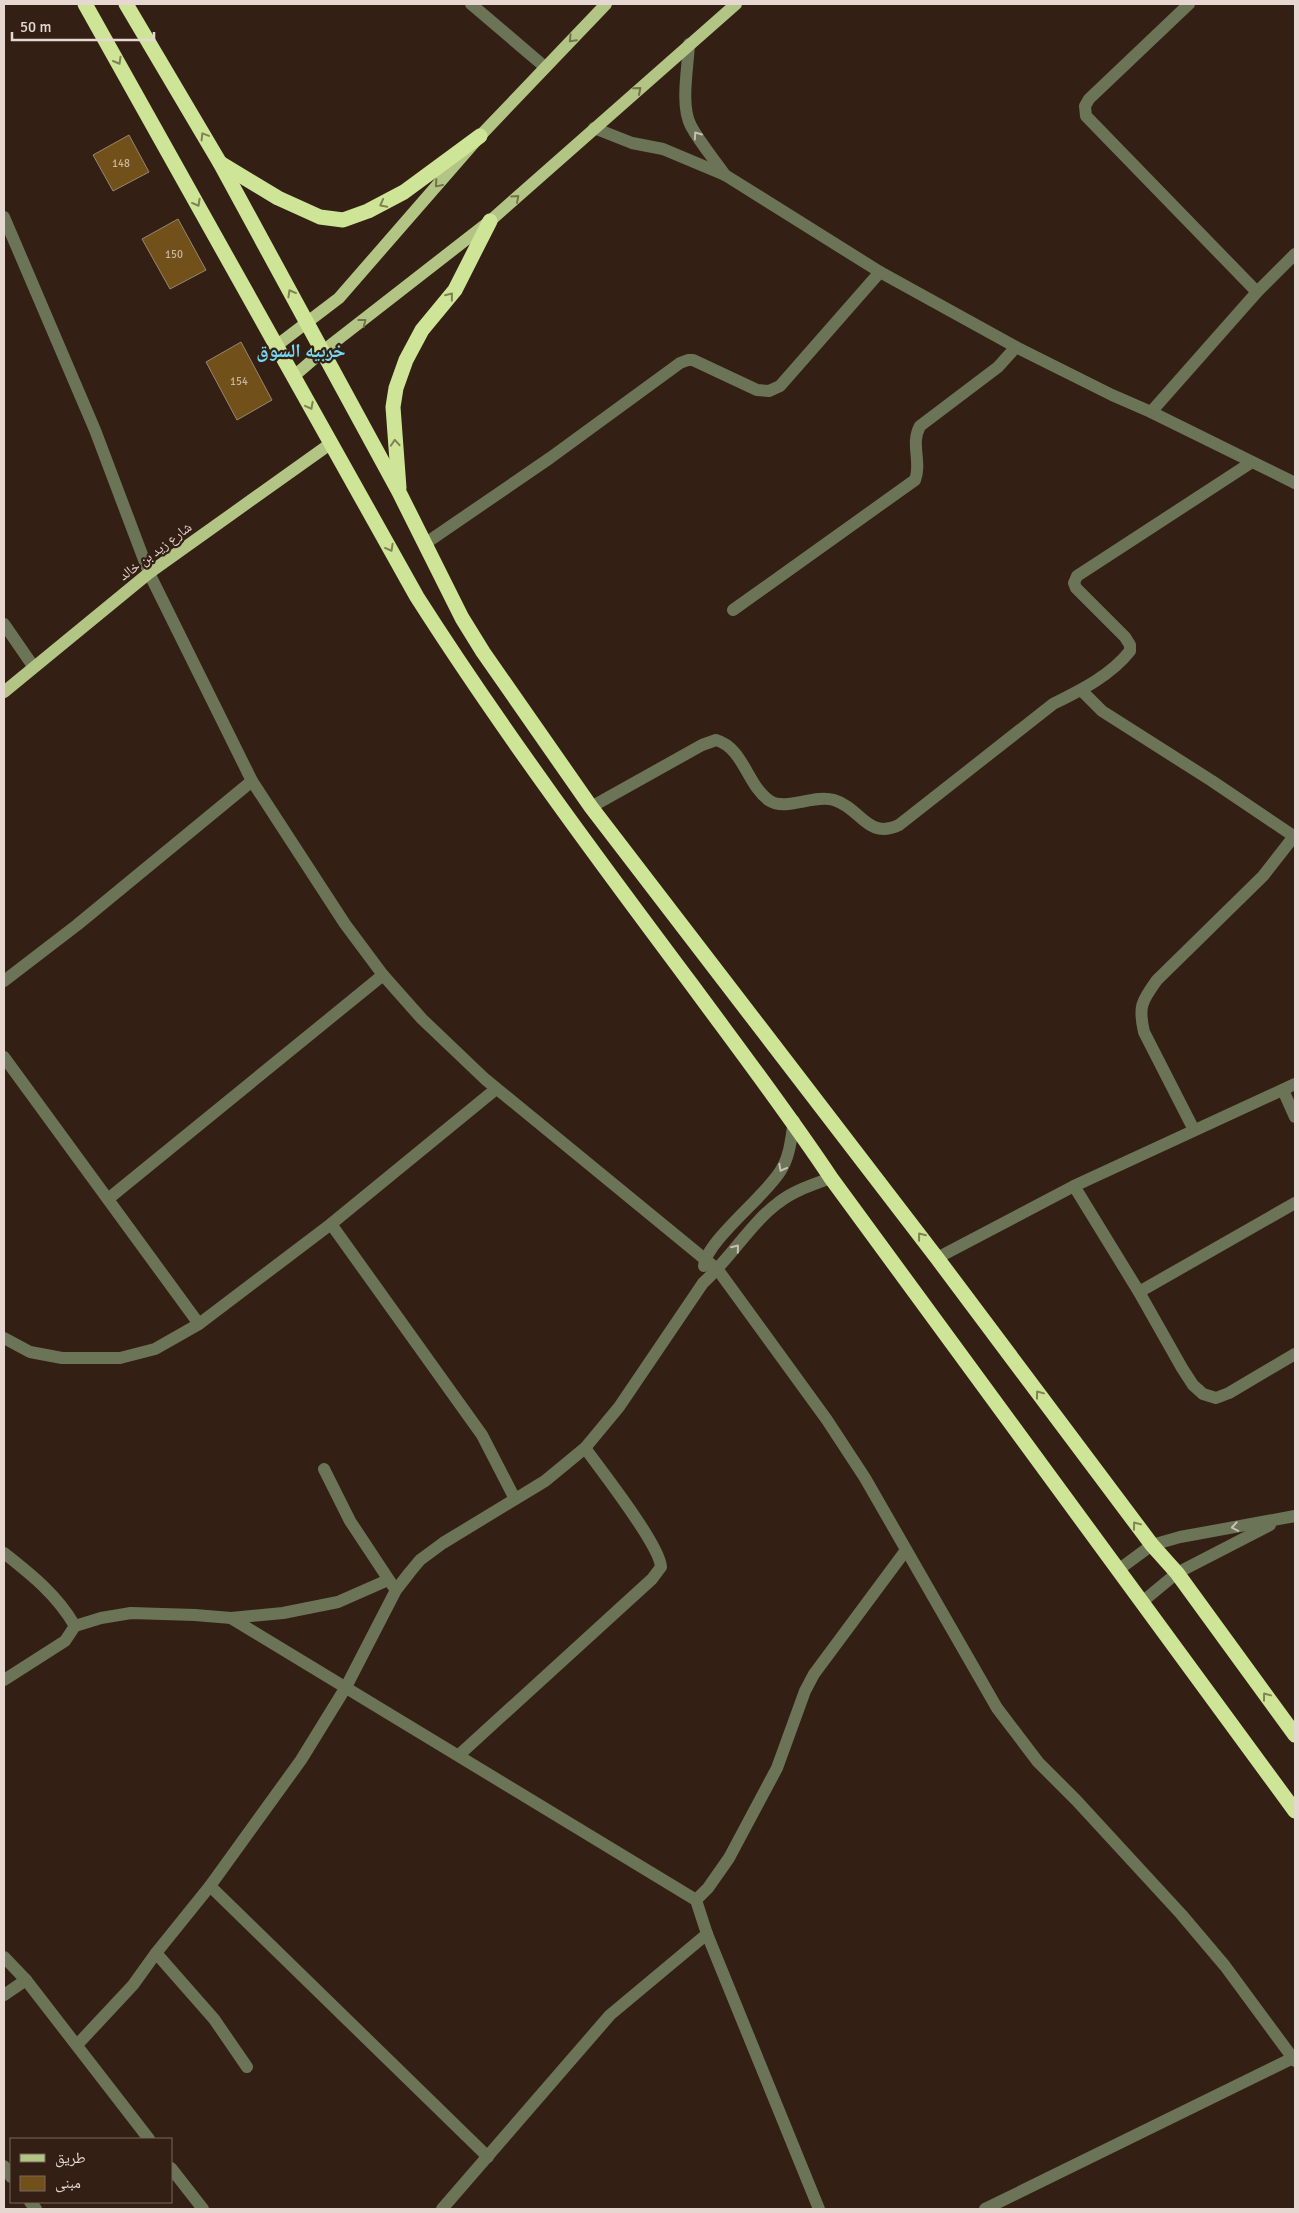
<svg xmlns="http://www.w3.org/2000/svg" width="1299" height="2213" viewBox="0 0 1299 2213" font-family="Signika,'Noto Naskh Arabic',sans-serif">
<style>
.building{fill:#715119;stroke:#968770}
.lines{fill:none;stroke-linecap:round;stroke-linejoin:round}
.minor{stroke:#6b7456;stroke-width:12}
.major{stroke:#b2c585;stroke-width:12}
.highway{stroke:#cee597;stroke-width:15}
.oneway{stroke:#72724c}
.oneway2{stroke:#808255}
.oneway3{stroke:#c7bfb2}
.labels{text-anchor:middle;stroke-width:4.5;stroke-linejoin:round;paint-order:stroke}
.number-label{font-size:11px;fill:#c9b6a3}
.street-label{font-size:14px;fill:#e6d8d1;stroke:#331f13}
.district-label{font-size:19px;font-weight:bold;fill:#75d9f2;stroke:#331f13}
</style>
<rect width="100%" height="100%" fill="#331f13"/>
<g class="building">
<polygon points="129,135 149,172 113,191 93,155"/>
<polygon points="178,219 206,270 170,289 142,239"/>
<polygon points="241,342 272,400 237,420 206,362"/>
</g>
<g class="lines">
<g class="minor">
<polyline points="471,4 545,67"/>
<polyline points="1189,4 1089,99 1085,106 1086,116 1257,292"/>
<path d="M689,44C688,67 680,106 691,126C700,143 714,159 725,175"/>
<polyline points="594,128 632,143 663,149 725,175 880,272 1016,347 1112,395 1151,412 1295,483"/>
<polyline points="4,217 95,430 149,573 252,781 345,924 383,975 422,1019 485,1079 718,1270 827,1420 865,1478 997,1708 1038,1762 1076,1800 1181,1914 1225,1966 1295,2061"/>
<polyline points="1151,412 1257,292 1295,254"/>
<polyline points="426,543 550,458 680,363 688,360 693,360 757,390 769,391 780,386 880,272"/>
<path d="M733,610L915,480C922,462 910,444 920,426L998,367L1016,347"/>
<polyline points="4,624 33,666"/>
<polyline points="1082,691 1102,711 1212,781 1295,837"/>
<path d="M591,807L702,745L716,740C744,748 747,786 770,801C786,811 814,794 834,800C861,808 867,840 899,825L1053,704C1081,690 1110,676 1130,651V645L1125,637L1076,588L1074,583L1077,576L1252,462"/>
<polyline points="4,981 77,925 252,781"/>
<polyline points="4,1057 199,1324"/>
<polyline points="1283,1090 1295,1117"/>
<path d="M1194,1130L1144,1032C1138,1006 1142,1001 1157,980L1263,876L1295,835"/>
<polyline points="1074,1186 1139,1292 1182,1368 1193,1385 1203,1394 1216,1398 1229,1393 1295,1354"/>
<polyline points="108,1199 383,975"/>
<polyline points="331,1224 482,1435 515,1499"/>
<polyline points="937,1258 1074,1186 1295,1084"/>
<path d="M704,1266C706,1241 767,1195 781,1170C790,1156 791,1138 794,1121"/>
<polyline points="1139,1292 1295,1203"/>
<polyline points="4,1338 30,1352 62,1358 120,1358 155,1349 199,1324 331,1224 496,1089"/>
<polyline points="324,1469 350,1521 393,1586"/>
<path d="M4,1553C32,1575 57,1595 75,1626"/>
<polyline points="1118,1570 1152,1545 1180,1537 1295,1516"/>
<polyline points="1142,1602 1177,1573 1270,1525"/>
<polyline points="231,1618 696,1900 707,1934 819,2209"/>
<polyline points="4,1680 65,1641 75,1626 101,1618 131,1613 195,1615 231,1618 283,1613 338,1602 388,1580"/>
<path d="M459,1755L652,1579L661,1567C660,1545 601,1470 585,1448"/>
<polyline points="210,1886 488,2157"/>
<polyline points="696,1900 708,1888 729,1858 777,1768 805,1691 814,1674 906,1550"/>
<polyline points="156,1953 214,2019 247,2067"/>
<polyline points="4,1957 26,1980 149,2139"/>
<polyline points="4,1995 26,1980"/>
<path d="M77,2045L133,1985L156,1953L210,1886L301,1760L346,1687L396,1590L410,1572L420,1560L443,1543L545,1481L585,1448L619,1407L703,1283C729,1260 751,1223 778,1203C793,1191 812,1185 831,1178"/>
<polyline points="4,2166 11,2177"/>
<polyline points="171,2168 203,2209"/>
<polyline points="30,2202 36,2209"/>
<polyline points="442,2209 610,2015 707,1934"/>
<polyline points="985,2209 1295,2057"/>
</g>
<g class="major">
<polyline points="276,346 339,298 480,136 606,4"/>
<polyline points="294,376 323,351 490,221 736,4"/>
<polyline points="4,692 149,573 330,444"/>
</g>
<g class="highway">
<path d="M85,4L417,597C502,730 597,858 692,985C739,1049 787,1112 831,1178L1295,1811"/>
<polyline points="126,4 220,163 399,492 462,618 483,652 591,807 937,1258 1152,1545 1177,1573 1295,1735"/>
<polyline points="220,163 278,198 320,217 343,220 368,211 404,192 480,136"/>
<polyline points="399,488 393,407 396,388 406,360 422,330 455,290 490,221"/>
</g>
</g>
<defs><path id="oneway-chevron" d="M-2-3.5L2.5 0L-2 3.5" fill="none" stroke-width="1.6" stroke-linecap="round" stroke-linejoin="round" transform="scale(1.25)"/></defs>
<g class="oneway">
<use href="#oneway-chevron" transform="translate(572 39) rotate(134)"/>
<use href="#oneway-chevron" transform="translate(638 90) rotate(-41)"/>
<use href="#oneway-chevron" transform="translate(438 184) rotate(131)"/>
<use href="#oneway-chevron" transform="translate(516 198) rotate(-42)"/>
<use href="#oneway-chevron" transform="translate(363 322) rotate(-38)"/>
</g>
<g class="oneway2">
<use href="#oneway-chevron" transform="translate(118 61) rotate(60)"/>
<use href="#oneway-chevron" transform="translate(204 136) rotate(-121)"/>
<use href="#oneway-chevron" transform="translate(197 203) rotate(61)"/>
<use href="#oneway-chevron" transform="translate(383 204) rotate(152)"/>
<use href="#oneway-chevron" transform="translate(291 293) rotate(-119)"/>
<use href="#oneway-chevron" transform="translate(450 296) rotate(-51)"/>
<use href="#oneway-chevron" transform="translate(310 406) rotate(62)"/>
<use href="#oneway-chevron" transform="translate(395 443) rotate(-94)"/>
<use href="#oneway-chevron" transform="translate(390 548) rotate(61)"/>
<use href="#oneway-chevron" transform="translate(921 1236) rotate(-128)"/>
<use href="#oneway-chevron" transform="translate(1039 1394) rotate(-127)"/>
<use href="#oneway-chevron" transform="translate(1136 1525) rotate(-127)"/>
<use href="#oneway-chevron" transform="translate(1266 1696) rotate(-127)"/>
</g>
<g class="oneway3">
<use href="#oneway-chevron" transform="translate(697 135) rotate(-125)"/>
<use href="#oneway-chevron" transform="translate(782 1168) rotate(118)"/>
<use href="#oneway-chevron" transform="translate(736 1248) rotate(-51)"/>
<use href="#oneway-chevron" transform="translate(1235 1527) rotate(170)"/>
</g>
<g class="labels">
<g class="number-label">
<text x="121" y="167">148</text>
<text x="174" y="258">150</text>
<text x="239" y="385">154</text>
</g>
<g class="street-label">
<text transform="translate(155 551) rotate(-37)" y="5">شارع زيد بن خالد</text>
</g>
<g class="district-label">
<text x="301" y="357">خربیه السوق</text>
</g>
</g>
<rect width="1299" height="2213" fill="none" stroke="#e6d8d1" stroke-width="10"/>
<rect x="10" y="2138" width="162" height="65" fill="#331f13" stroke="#7b695f"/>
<rect x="20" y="2154" width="25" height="8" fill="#b2c585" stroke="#7b695f"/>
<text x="55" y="2163" font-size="15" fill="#e6d8d1">طريق</text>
<rect x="20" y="2176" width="25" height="15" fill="#715119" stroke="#7b695f"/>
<text x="55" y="2188" font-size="15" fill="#e6d8d1">مبنى</text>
<path d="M12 32v8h142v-8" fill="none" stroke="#e6d8d1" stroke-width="2.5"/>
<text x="20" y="32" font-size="15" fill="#e6d8d1" stroke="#331f13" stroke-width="4" paint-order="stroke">50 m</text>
</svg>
